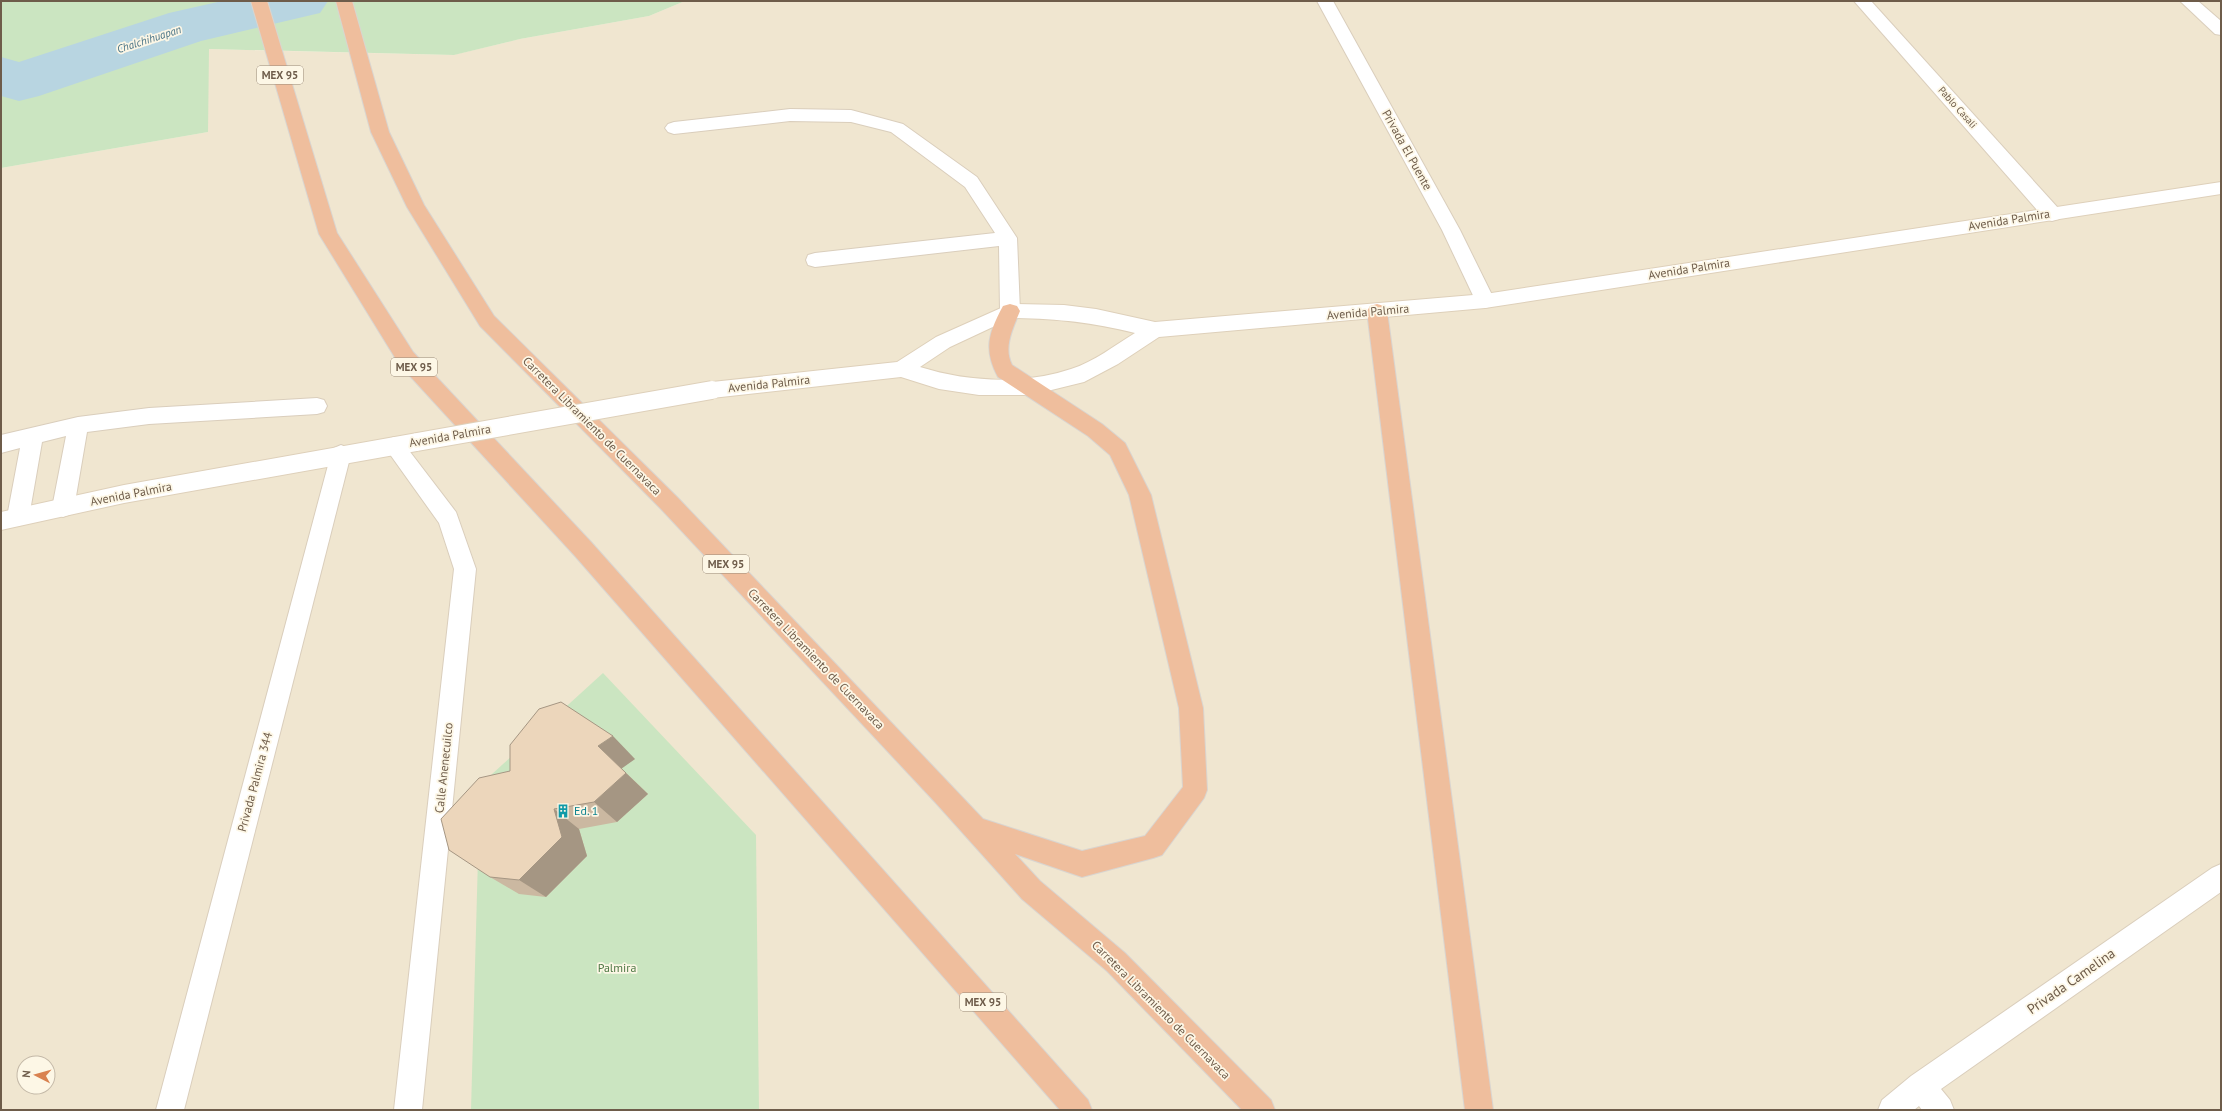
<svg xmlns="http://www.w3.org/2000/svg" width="2222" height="1111" viewBox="0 0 2222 1111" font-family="'PT Sans',sans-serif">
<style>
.residential{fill:#f0e6d0;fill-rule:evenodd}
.green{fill:#cbe5c1}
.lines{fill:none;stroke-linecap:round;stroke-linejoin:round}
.river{fill:#b8d5e1;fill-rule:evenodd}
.street-casing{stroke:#dacebc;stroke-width:2}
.secondary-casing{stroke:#ded0ba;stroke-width:2}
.highway-casing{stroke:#d9d5d0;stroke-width:2}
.street{fill:#fff;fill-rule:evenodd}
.secondary{fill:#fff;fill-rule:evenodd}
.highway{fill:#efbe9d;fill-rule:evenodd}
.secondary-bridge-casing{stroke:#ded0ba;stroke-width:20;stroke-linecap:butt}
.secondary-bridge{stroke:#fff;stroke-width:18}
.wall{fill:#cbb8a1}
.shaded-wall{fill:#a59683}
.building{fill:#ecd6bb;stroke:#a59683}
.labels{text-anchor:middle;stroke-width:3.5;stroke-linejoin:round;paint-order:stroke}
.far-street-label{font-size:10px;fill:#6e5c4a;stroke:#fdf7e6}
.far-water-label{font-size:11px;font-style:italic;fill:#4a7486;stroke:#fdf7e6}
.shield{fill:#fdf7e6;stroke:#998a79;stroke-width:1}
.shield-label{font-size:11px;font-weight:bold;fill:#6e5c4a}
.street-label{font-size:12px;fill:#6e5c4a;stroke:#fdf7e6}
.culture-label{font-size:12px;fill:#0d838f;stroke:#fdf7e6;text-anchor:start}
.park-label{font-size:12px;fill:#4f7946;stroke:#fdf7e6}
.near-street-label{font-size:14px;fill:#6e5c4a;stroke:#fdf7e6}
</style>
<rect width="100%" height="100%" fill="#faf3e1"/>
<path class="residential" d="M685,1H2221V1110H1V168L208,132V49L453,55L520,39L649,16ZM24,1063H48V1087H24Z"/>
<g class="green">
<polygon points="1,1 685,1 649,16 520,39 454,55 209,49 208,132 1,168"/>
<polygon points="603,673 756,835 759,1110 471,1110 480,785"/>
</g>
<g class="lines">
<polygon class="river" points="222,1 328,1 320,13 201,41 39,96 19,101 1,96 1,57 19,62 169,13"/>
<g class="street-casing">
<g id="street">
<polygon points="1317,1 1333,1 1460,230 1495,301 1492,306 1485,308 1478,306 1442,230"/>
<polygon points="1854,1 1871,1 2059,209 2061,214 2059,219 2052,221 2045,219"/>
<polygon points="2180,1 2198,1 2221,21 2221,35 2215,34"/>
<polygon points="790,109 851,110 903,124 977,177 1017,238 1020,311 1017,316 1010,318 1003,316 1000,311 999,246 815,267 808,265 806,260 808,255 815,253 995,233 965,187 891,132 851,122 790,121 674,134 668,132 665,128 668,124 674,122"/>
<polygon points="317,398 324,400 327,406 324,412 317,414 149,424 87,432 74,508 71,514 63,517 55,514 52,508 66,436 42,442 29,517 26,523 18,526 10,523 7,517 20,448 1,453 1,435 78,417 149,408"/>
<polygon points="394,437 401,440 456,512 476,569 422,1110 394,1110 454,569 439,523 384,446 387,440"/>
<polygon points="341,445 348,448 351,454 184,1110 156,1110 331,454 334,448"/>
<polygon points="2221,864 2221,892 1941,1089 1950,1100 1954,1110 1922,1110 1919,1106 1914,1110 1878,1110 1882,1100 1911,1076 2212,868"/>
</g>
</g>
<g class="secondary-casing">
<g id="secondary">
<path d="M2221,182V194L1485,308L1159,337L1118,364L1084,382L1031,395H979L939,389L901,377L712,398L705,396L702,390L705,384L712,382L897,362L936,337L1010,304L1064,305L1096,309L1155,322L1485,294ZM1012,318C1058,319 1090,322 1135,333C1115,345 1094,362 1071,369C1023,385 968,382 920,367L950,347Z"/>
<polygon points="417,433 424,436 427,442 424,448 417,451 124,503 1,530 1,512 124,485"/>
</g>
</g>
<g class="highway-casing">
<g id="highway">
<polygon points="251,1 267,1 337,233 413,352 591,542 1088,1100 1092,1110 1060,1110 575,556 399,364 319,234"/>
<path d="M336,1H352L389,132L424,205L494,316L678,498L983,819L1082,851L1145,836L1183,787L1179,708L1129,495L1110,455L1088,436L998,377C983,349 989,332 1003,306L1010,304L1017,306L1020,311C1013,328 1003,347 1012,365L1102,424L1125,443L1151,495L1203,708L1207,790L1204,798L1162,855L1153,858L1082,877L1015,854L1040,881L1125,953L1271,1100L1275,1110H1242L1107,971L1022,899L935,802L662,510L480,326L407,207L371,132Z"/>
<polygon points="1377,304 1384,306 1387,311 1493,1110 1465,1110 1367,311 1370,306"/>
</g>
</g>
<use href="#street" class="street"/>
<use href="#secondary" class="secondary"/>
<use href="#highway" class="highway"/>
<g class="secondary-bridge-casing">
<polyline id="secondary-bridge" points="417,442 712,390"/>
</g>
<use href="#secondary-bridge" class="secondary-bridge"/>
</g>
<polygon class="wall" points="635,759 621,768 648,794 617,822 579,829 587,856 546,897 519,894 490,877 510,771"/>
<g class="shaded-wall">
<polygon points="613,736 635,759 621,769 598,746"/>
<polygon points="626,773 648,794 617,822 594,802"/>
<polygon points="554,809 579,829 587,856 546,897 519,880"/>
</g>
<polygon class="building" points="561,702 613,736 598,746 626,773 594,802 554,809 562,837 519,880 490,877 449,850 441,819 479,778 510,771 510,745 539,709"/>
<defs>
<g id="building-bare" transform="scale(1.08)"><path d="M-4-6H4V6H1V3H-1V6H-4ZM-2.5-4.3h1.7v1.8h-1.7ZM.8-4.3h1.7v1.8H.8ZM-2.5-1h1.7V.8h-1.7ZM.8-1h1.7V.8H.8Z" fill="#0f9aa8" stroke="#fdf7e6" stroke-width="2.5" paint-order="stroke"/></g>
</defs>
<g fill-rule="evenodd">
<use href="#building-bare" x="563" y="811"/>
</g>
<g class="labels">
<g class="far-street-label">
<text transform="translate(1958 107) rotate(48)" y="4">Pablo Casali</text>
</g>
<g class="far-water-label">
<text transform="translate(149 39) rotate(-18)" y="4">Chalchihuapan</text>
</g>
<g class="shield">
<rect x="257" y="66" width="46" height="18" rx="3"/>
<rect x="391" y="358" width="46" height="18" rx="3"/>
<rect x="703" y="555" width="46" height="18" rx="3"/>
<rect x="960" y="993" width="46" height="18" rx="3"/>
</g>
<g class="shield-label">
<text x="280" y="79">MEX 95</text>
<text x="414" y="371">MEX 95</text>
<text x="726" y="568">MEX 95</text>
<text x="983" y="1006">MEX 95</text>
</g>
<g class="street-label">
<text transform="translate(1407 150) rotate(61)" y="4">Privada El Puente</text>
<text transform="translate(2009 220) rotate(-9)" y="4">Avenida Palmira</text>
<text transform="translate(1689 269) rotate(-9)" y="4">Avenida Palmira</text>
<text transform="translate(1368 312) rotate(-5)" y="4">Avenida Palmira</text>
<text transform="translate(769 384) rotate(-6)" y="4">Avenida Palmira</text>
<text transform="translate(592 426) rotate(45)" y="4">Carretera Libramiento de Cuernavaca</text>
<text transform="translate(450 436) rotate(-10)" y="4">Avenida Palmira</text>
<text transform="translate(131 494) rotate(-11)" y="4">Avenida Palmira</text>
<text transform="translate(816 659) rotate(46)" y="4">Carretera Libramiento de Cuernavaca</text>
<text transform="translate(444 768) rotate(-84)" y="4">Calle Anenecuilco</text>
<text transform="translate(255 782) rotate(-75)" y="4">Privada Palmira 344</text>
<text transform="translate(1161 1010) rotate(45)" y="4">Carretera Libramiento de Cuernavaca</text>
</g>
<g class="culture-label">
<text x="574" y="815">Ed. 1</text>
</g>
<g class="park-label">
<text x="617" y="972">Palmira</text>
</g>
<g class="near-street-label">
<text transform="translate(2071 981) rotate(-35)" y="5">Privada Camelina</text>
</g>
</g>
<rect width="2222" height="1111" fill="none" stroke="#6e5c4a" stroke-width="4"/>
<g transform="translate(36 1075) rotate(276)"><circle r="19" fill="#fdf7e6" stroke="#c4b9a8"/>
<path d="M0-3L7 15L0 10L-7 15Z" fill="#d98250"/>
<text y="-6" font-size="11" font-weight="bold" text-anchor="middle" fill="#6e5c4a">N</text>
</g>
</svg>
